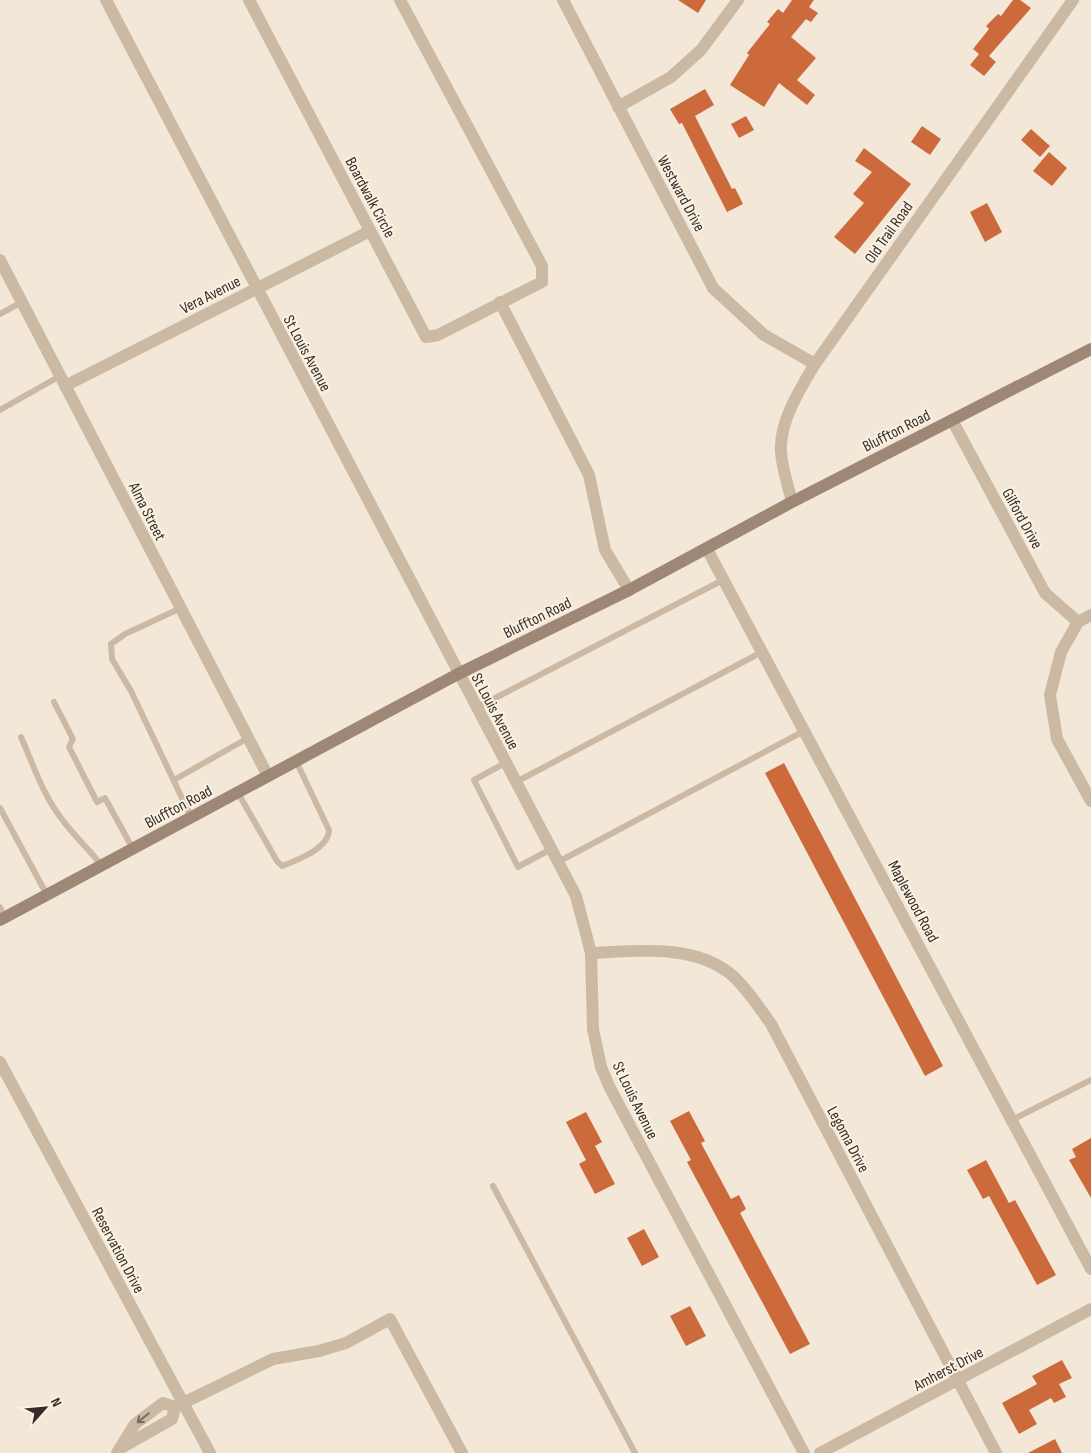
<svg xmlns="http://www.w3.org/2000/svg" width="1091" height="1453" viewBox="0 0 1091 1453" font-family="'Sofia Sans Condensed',sans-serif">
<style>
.building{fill:#cd6a3c}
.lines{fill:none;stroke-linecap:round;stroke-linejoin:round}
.lane{stroke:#cbb9a4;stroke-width:6}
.street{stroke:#cbb9a4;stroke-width:12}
.secondary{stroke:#9f8775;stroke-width:12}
.oneway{stroke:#796b5f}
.labels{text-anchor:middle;stroke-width:4;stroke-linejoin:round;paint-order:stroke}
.street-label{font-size:16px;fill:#362c26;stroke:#faf2e5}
</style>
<rect width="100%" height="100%" fill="#f3e8d8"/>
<g class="building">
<polygon points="678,0 706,0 698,13"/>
<polygon points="792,0 814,0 809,7 818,13 811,22 806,19 791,37 816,58 797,80 815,95 807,105 779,83 764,107 730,85 749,55 747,53 770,24 767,22 778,9 783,13"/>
<polygon points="1013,0 1020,0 1031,8 989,56 996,62 984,76 970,65 979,54 973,49 989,29 986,26 998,14 1001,16"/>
<polygon points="705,89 714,105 695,116 732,189 735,188 743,204 727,212 682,123 679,124 670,109"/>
<polygon points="746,116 754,130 739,138 731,124"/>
<polygon points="922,126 941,139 930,155 911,142"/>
<polygon points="1031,129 1050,146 1040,157 1021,140"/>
<polygon points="864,148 911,184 855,254 834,237 864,203 853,194 872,172 855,161"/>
<polygon points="1049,152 1067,168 1052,186 1033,171"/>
<polygon points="987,203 1002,232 985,242 970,212"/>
<polygon points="784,763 943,1066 925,1076 765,773"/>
<polygon points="689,1111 705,1141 701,1143 731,1199 739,1195 746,1209 740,1213 810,1344 790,1354 687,1162 691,1160 670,1121"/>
<polygon points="586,1112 602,1142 595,1146 615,1184 595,1194 579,1164 586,1160 566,1122"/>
<polygon points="1091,1138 1091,1198 1069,1160 1076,1157 1072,1149"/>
<polygon points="986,1160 1009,1203 1015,1200 1056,1275 1037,1285 989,1196 983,1199 967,1170"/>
<polygon points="644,1229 659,1257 642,1266 627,1238"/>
<polygon points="690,1306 706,1336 686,1346 670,1316"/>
<polygon points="1062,1360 1072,1378 1059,1384 1066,1397 1054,1403 1051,1398 1029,1410 1037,1424 1019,1434 1002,1403 1037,1384 1032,1376"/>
<polygon points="1055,1439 1062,1453 1028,1453"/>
</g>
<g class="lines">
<g class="lane">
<polyline points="0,314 22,302"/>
<polyline points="0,410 60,376"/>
<polyline points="181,608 125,634 111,644 112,659 131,691 191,817"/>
<polyline points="54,702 73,739 69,747 97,802 105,798 133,849"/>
<polyline points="476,708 723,580"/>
<path d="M21,737C33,764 43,795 61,818C73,835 89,849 102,866"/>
<polyline points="505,763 474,780 518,867 551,849"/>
<polyline points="174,780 248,738"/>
<polyline points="516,782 762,652"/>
<path d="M238,793L277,861L282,866C298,860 329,848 329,830L296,761"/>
<polyline points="0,808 47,895"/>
<polyline points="558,862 804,731"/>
<polyline points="0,907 5,918"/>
<polyline points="1012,1120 1091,1080"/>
<polyline points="493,1186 635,1453"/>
</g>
<g class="street">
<polyline points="106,0 576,896 591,953 593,1029 601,1067 610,1088 804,1453"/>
<polyline points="249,0 426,337 438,335 542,282 542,266 400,0"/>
<polyline points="563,0 713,288 764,335 815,364"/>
<polyline points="618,107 671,77 701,50 738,0"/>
<polyline points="0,260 268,776"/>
<polyline points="500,302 589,475 605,550 629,590"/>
<polyline points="65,386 370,231"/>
<polyline points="952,420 1045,593 1078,622"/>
<path d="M792,502C788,485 782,468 781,452C779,422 800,389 815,364L1073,0"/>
<polyline points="707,549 1091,1269"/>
<polyline points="1078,622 1061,652 1050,695 1057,739 1091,801"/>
<polyline points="1078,622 1091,615"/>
<path d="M591,953C635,951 696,943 733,976C748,990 759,1007 771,1024L996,1453"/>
<polyline points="0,1062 210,1453"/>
<polyline points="121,1448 172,1419 175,1407"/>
<polyline points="117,1453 135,1424 163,1403 175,1407 273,1359 319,1351 346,1343 390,1319 462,1453"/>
<polyline points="820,1453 1091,1309"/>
</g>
<polyline class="secondary" points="0,920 458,674 629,590 792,502 1091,349"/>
</g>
<defs><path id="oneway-shaft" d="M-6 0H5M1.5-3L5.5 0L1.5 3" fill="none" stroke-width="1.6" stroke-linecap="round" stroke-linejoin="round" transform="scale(1.25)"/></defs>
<use class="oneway" href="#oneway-shaft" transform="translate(143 1418) rotate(141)"/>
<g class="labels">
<g class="street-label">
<text transform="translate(682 193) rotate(62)" y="6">Westward Drive</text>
<text transform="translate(371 197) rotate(62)" y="6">Boardwalk Circle</text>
<text transform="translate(888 232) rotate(-55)" y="6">Old Trail Road</text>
<text transform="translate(210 294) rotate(-27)" y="6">Vera Avenue</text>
<text transform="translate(308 353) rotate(62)" y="6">St Louis Avenue</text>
<text transform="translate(896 430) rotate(-27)" y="6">Bluffton Road</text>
<text transform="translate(148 511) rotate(63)" y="6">Alma Street</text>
<text transform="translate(1023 518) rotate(61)" y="6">Gilford Drive</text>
<text transform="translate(537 617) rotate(-26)" y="6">Bluffton Road</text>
<text transform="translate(496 711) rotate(62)" y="6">St Louis Avenue</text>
<text transform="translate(178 806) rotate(-28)" y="6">Bluffton Road</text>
<text transform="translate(914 901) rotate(62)" y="6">Maplewood Road</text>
<text transform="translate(636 1100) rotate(64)" y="6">St Louis Avenue</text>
<text transform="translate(849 1139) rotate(62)" y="6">Legoma Drive</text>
<text transform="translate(119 1250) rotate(62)" y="6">Reservation Drive</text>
<text transform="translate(948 1368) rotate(-28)" y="6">Amherst Drive</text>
</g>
</g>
<g transform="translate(45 1408) rotate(63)" stroke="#faf2e5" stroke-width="4" paint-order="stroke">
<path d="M0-4L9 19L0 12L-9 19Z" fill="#362c26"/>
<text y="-8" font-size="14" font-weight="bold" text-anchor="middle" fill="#362c26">N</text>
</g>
</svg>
